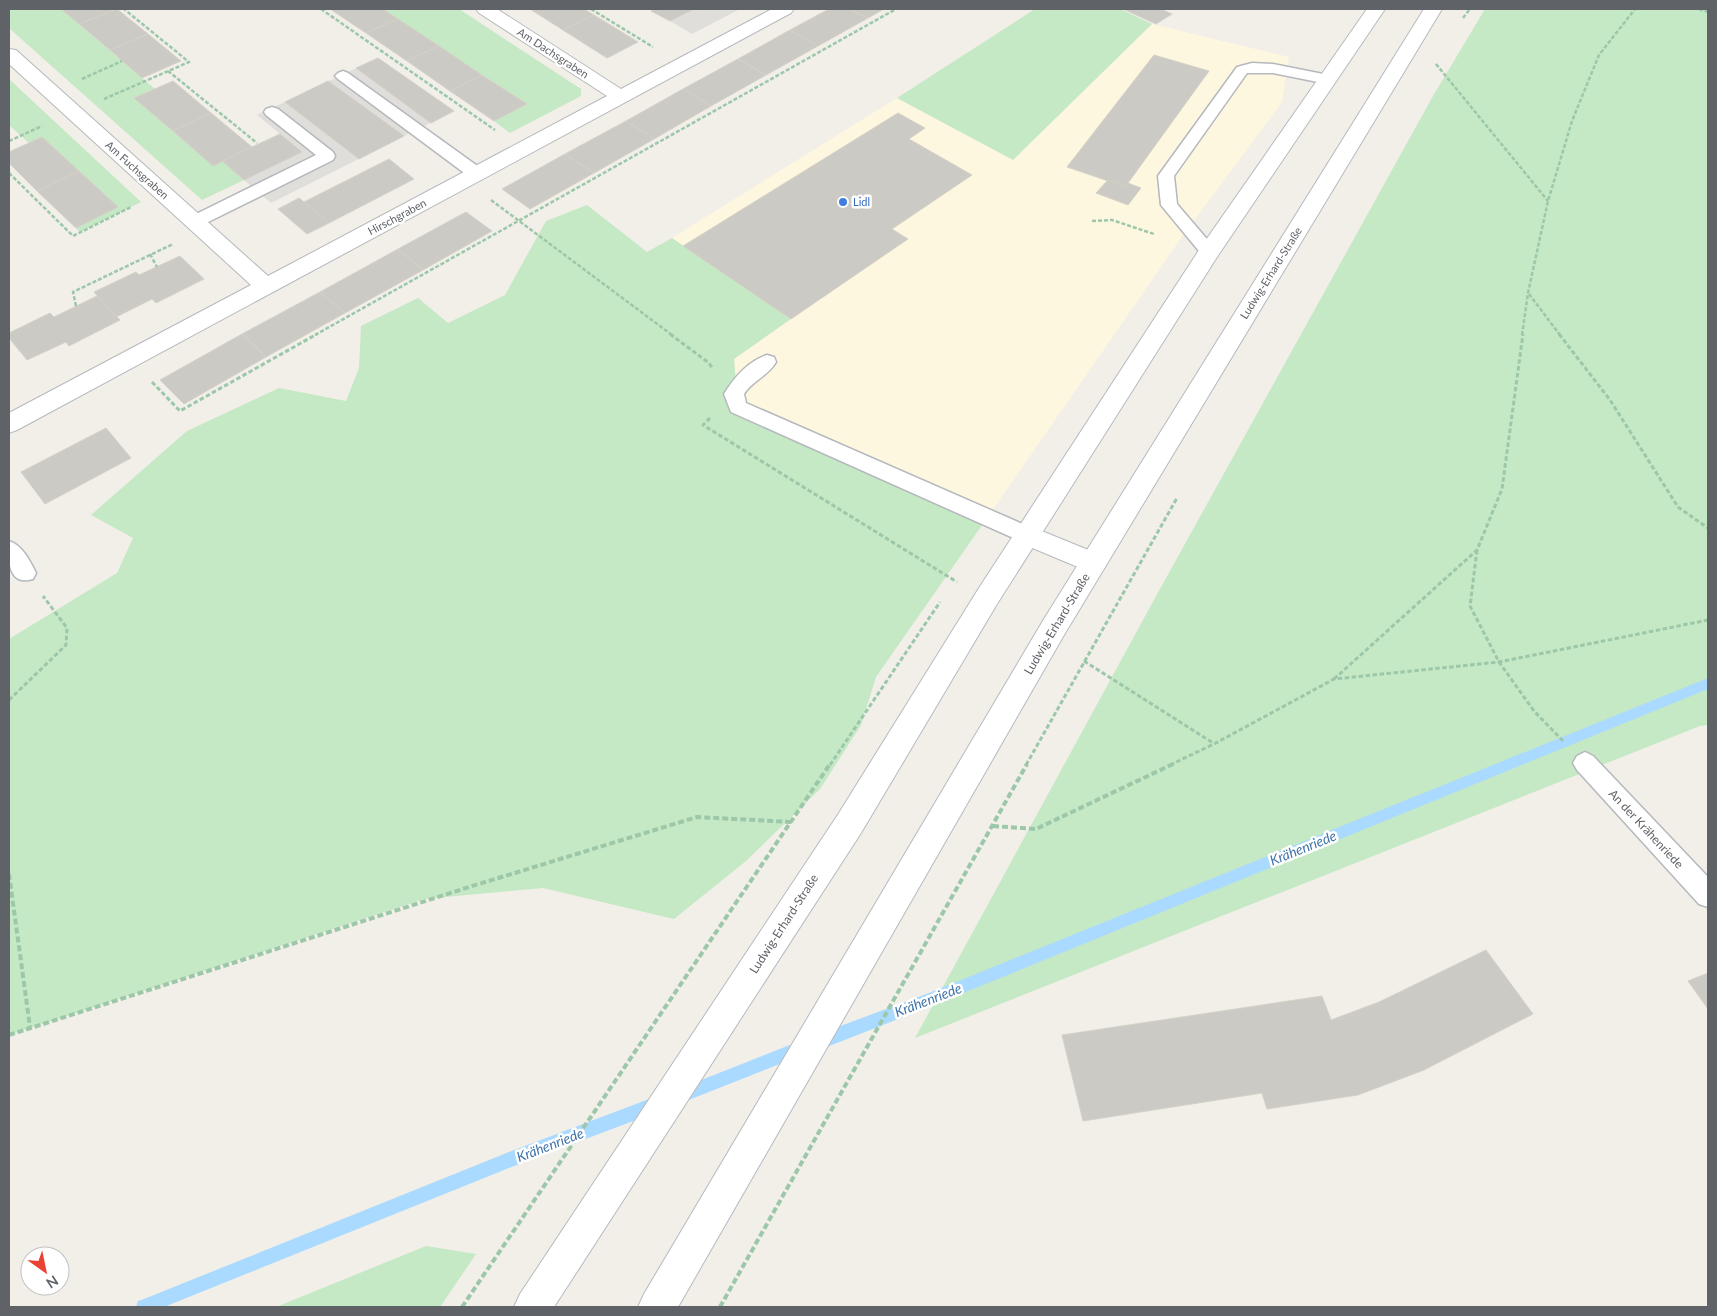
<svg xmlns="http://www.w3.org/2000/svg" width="1717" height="1316" viewBox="0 0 1717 1316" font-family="Lato,sans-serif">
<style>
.commercial{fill:#fef7e0}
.industrial{fill:#e0deda}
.green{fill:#c5e8c5}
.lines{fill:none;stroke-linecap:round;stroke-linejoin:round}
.stream{fill:#aadaff;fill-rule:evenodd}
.building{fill:#cccac5;stroke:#d6d1c6}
.service-casing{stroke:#b5b8bc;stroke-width:3}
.minor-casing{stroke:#b5b8bc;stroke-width:2}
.tertiary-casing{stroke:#b5b8bc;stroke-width:2}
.secondary-casing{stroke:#b6babf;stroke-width:2}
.path-far2{stroke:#9cc7a9;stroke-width:2.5;stroke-dasharray:4 2;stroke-linecap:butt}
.path-far1{stroke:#9cc7a9;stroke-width:3;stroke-dasharray:4.5 2.5;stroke-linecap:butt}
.path{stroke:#9cc7a9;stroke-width:4;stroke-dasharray:6 3;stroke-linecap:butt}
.service{fill:#fff;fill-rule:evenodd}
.minor{fill:#fff;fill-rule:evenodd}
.tertiary{fill:#fff;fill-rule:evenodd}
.secondary{fill:#fff;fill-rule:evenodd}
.shop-dot{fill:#3f7fe0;stroke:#fff;stroke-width:2}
.labels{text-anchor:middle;stroke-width:5;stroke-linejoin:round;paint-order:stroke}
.far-street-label{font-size:11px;fill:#5f6368;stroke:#fff}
.far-shop-label{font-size:11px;fill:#366cbe;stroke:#fff;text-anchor:start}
.street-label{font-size:12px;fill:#5f6368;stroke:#fff}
.water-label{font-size:14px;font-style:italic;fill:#4174aa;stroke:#fff}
</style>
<rect width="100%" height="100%" fill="#f1efe8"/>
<polygon class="commercial" points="1152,24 1289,57 1282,102 1179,241 987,518 738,407 734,359 791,319 672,238 897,98 1013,160"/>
<g class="industrial">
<polygon points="694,9 740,9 692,34 670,21"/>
<polygon points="378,58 454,111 271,203 244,180 302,152 257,115"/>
</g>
<g class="green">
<polygon points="9,9 61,9 155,89 135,98 212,165 222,161 244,180 202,200 9,28"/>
<polygon points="383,9 459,9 581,89 581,96 510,133 494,121 526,104"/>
<polygon points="1035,9 1120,9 1152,24 1013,160 897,98"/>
<polygon points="1485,9 1708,9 1708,725 1700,726 915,1038 1155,598 1433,96"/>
<polygon points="9,79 141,202 80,232 76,228 117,207 42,137 29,143 9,125"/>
<polygon points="587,205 647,252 672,238 791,319 734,359 738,407 987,518 876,677 861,725 820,789 746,861 674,919 543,888 424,899 9,1035 9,639 117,573 133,538 91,515 187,431 279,388 346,401 359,368 361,326 418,298 448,323 505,295 546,221"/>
<polygon points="426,1246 476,1254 440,1307 276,1307"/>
</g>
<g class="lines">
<g class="stream">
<polygon points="1708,678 1708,689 929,1007 819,1050 814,1047 811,1042 814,1037 819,1034 929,993"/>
<polygon points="800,1041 805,1044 808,1049 805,1054 681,1103 676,1100 673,1095 676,1090"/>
<polygon points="657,1096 662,1099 665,1104 662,1109 657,1112 509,1168 164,1307 136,1307 138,1301 144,1299 509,1152"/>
</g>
</g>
<g class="building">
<polygon points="61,9 117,9 79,24"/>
<polygon points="117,9 148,34 110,50 79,24"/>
<polygon points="330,9 383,9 398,19 366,33"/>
<polygon points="530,9 584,9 594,15 563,30"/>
<polygon points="656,9 694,9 670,21 651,11"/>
<polygon points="829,9 850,9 868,18 818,46 790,30"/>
<polygon points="850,9 884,9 868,18"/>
<polygon points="1123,9 1161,9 1172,14 1156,24"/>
<polygon points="594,15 638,42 607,58 563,30"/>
<polygon points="398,19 439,46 407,61 366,33"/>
<polygon points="790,30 818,46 766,75 738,59"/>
<polygon points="148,34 181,61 142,78 110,50"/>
<polygon points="439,46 482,75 450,91 407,61"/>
<polygon points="1154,55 1209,71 1128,183 1126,187 1067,167"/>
<polygon points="378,58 454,111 431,123 356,68"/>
<polygon points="738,59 766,75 711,106 683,89"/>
<polygon points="482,75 527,104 494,121 450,91"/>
<polygon points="173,81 211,113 173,131 134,98"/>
<polygon points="328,81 404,136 359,159 285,102"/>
<polygon points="683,89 711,106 654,139 626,121"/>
<polygon points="211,113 252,147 213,166 173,131"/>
<polygon points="898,113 925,128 909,139 972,175 892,229 908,239 791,319 683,246"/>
<polygon points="626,121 654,139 594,173 565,154"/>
<polygon points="280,134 302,152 244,180 222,161"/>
<polygon points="42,137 79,171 37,191 9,163 9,152"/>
<polygon points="565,154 594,173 530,209 502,189"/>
<polygon points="389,159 414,179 329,223 304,202"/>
<polygon points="79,171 118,207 76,228 37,191"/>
<polygon points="1108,180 1126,187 1128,183 1141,188 1128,205 1096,193"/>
<polygon points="299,198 304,202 329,223 307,234 278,209"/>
<polygon points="466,212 492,231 423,270 398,249"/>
<polygon points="398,249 423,270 345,313 320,292"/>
<polygon points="180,256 204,279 156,303 152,299 116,317 94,292 136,272 139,275"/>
<polygon points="320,292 345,313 266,357 242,334"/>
<polygon points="97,296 120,320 69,346 66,342 27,360 9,338 9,333 50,313 54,317"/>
<polygon points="242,334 266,357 184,404 160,380"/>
<polygon points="106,428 131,458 45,504 21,472"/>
<polygon points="1486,950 1533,1014 1424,1070 1358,1095 1267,1109 1262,1093 1083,1121 1062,1035 1322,996 1331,1020 1379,1002"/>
<polygon points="1708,973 1708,1009 1688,981"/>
</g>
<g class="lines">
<g class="service-casing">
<g id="service">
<polygon points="1252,63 1273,64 1333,76 1336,79 1333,82 1328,84 1273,73 1247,73 1174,176 1177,204 1218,252 1215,256 1209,258 1203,256 1161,205 1158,176 1237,67"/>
<polygon points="343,71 348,73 483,170 485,174 483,178 471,178 338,79 335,76 338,73"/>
<polygon points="272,107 278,109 333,152 335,156 333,160 200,226 194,227 188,226 185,222 188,218 316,155 266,115 264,112 266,109"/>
<path d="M767,355L774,357L776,362C769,375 752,381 744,394L746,403L1034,529L1037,535L1034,541L1027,543L1020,541L731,412L724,394C734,378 748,361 767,355Z"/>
<path d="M9,541C22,545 30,561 36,573L33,579C7,587 8,557 9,541Z"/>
<polygon points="1585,752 1593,756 1708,877 1708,907 1699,904 1577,770 1573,763 1577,756"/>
</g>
</g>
<g class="minor-casing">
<polygon id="minor" points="476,9 497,9 621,89 772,9 794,9 791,13 17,430 9,433 9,413 251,285 9,64 9,49 16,50 268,276 607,96 479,13"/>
</g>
<g class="tertiary-casing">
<polygon id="tertiary" points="1027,525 1103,556 1107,563 1103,570 1094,573 1085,570 1018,542 1014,535 1018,528"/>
</g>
<g class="secondary-casing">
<g id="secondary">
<polygon points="1367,9 1385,9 1217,257 997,604 861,833 554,1307 514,1307 520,1294 839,813 979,588 1201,247"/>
<polygon points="1424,9 1442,9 1064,635 678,1307 638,1307 644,1294 1044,619"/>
</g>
</g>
<g class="path-far2">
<polyline points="321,9 495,130"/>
<polyline points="591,9 653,47"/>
<polyline points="1699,9 1708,12"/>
<polyline points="1463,18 1470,9"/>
<polyline points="1436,64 1548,201"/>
<polyline points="168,71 257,143"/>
<polyline points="82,79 122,61"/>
<polyline points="104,99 189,62 124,9"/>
<polyline points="9,141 42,126"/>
<polyline points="9,173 73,236 131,207"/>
<polyline points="491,200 672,335"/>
<polyline points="1092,221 1112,220 1154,234"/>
<polyline points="150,254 157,267"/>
<polyline points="1529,294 1560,335"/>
<polyline points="76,306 73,292 173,244"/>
<polyline points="315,335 896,9"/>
<polyline points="1522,335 1528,293 1548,201 1572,121 1599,55 1635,9"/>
</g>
<g class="path-far1">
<polyline points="670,334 709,363 713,369"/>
<polyline points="1559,334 1610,400 1678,507 1708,528"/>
<polyline points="152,382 180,411 317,334"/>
<polyline points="710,418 703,425 957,582"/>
<polyline points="1477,550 1470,606 1499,662 1534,711 1563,741"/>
<polyline points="1084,661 1213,743"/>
<polyline points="1334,679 1477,550 1502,489 1523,334"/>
<polyline points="9,700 66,645 67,628 43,596"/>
<polyline points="830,765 940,602"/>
<polyline points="1026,765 1177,498"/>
<polyline points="1170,765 1214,744 1334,679 1499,662 1708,620"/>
</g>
<g class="path">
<polyline points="993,826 1036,829 1173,764"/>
<polyline points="9,874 30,1027"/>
<polyline points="9,1035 469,887 697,817 791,822"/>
<polyline points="462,1307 830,764"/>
<polyline points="720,1307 1027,764"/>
</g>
<use href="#service" class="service"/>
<use href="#minor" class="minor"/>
<use href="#tertiary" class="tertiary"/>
<use href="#secondary" class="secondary"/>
</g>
<circle class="shop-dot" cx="843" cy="202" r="5"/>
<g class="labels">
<g class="far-street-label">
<text transform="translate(553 53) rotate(33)" y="4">Am Dachsgraben</text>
<text transform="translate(137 170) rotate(42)" y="4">Am Fuchsgraben</text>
<text transform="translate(397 217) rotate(-28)" y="4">Hirschgraben</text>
<text transform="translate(1271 273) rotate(-58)" y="4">Ludwig-Erhard-Straße</text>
</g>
<g class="far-shop-label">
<text x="853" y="206">Lidl</text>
</g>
<g class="street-label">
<text transform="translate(1057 624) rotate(-59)" y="4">Ludwig-Erhard-Straße</text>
<text transform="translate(1646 829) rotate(47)" y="4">An der Krähenriede</text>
<text transform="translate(784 924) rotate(-57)" y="4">Ludwig-Erhard-Straße</text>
</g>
<g class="water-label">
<text transform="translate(1303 848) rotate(-22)" y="5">Krähenriede</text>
<text transform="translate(928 1000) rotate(-21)" y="5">Krähenriede</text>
<text transform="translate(550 1145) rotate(-21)" y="5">Krähenriede</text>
</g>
</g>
<rect width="1717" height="1316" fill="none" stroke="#5f6368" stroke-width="20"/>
<g transform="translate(45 1271) rotate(147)"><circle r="24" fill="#ffffff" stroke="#bfc1c3"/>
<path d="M0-4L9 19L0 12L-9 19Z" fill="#ea4335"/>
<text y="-8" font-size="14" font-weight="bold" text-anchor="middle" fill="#5f6368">N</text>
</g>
</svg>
